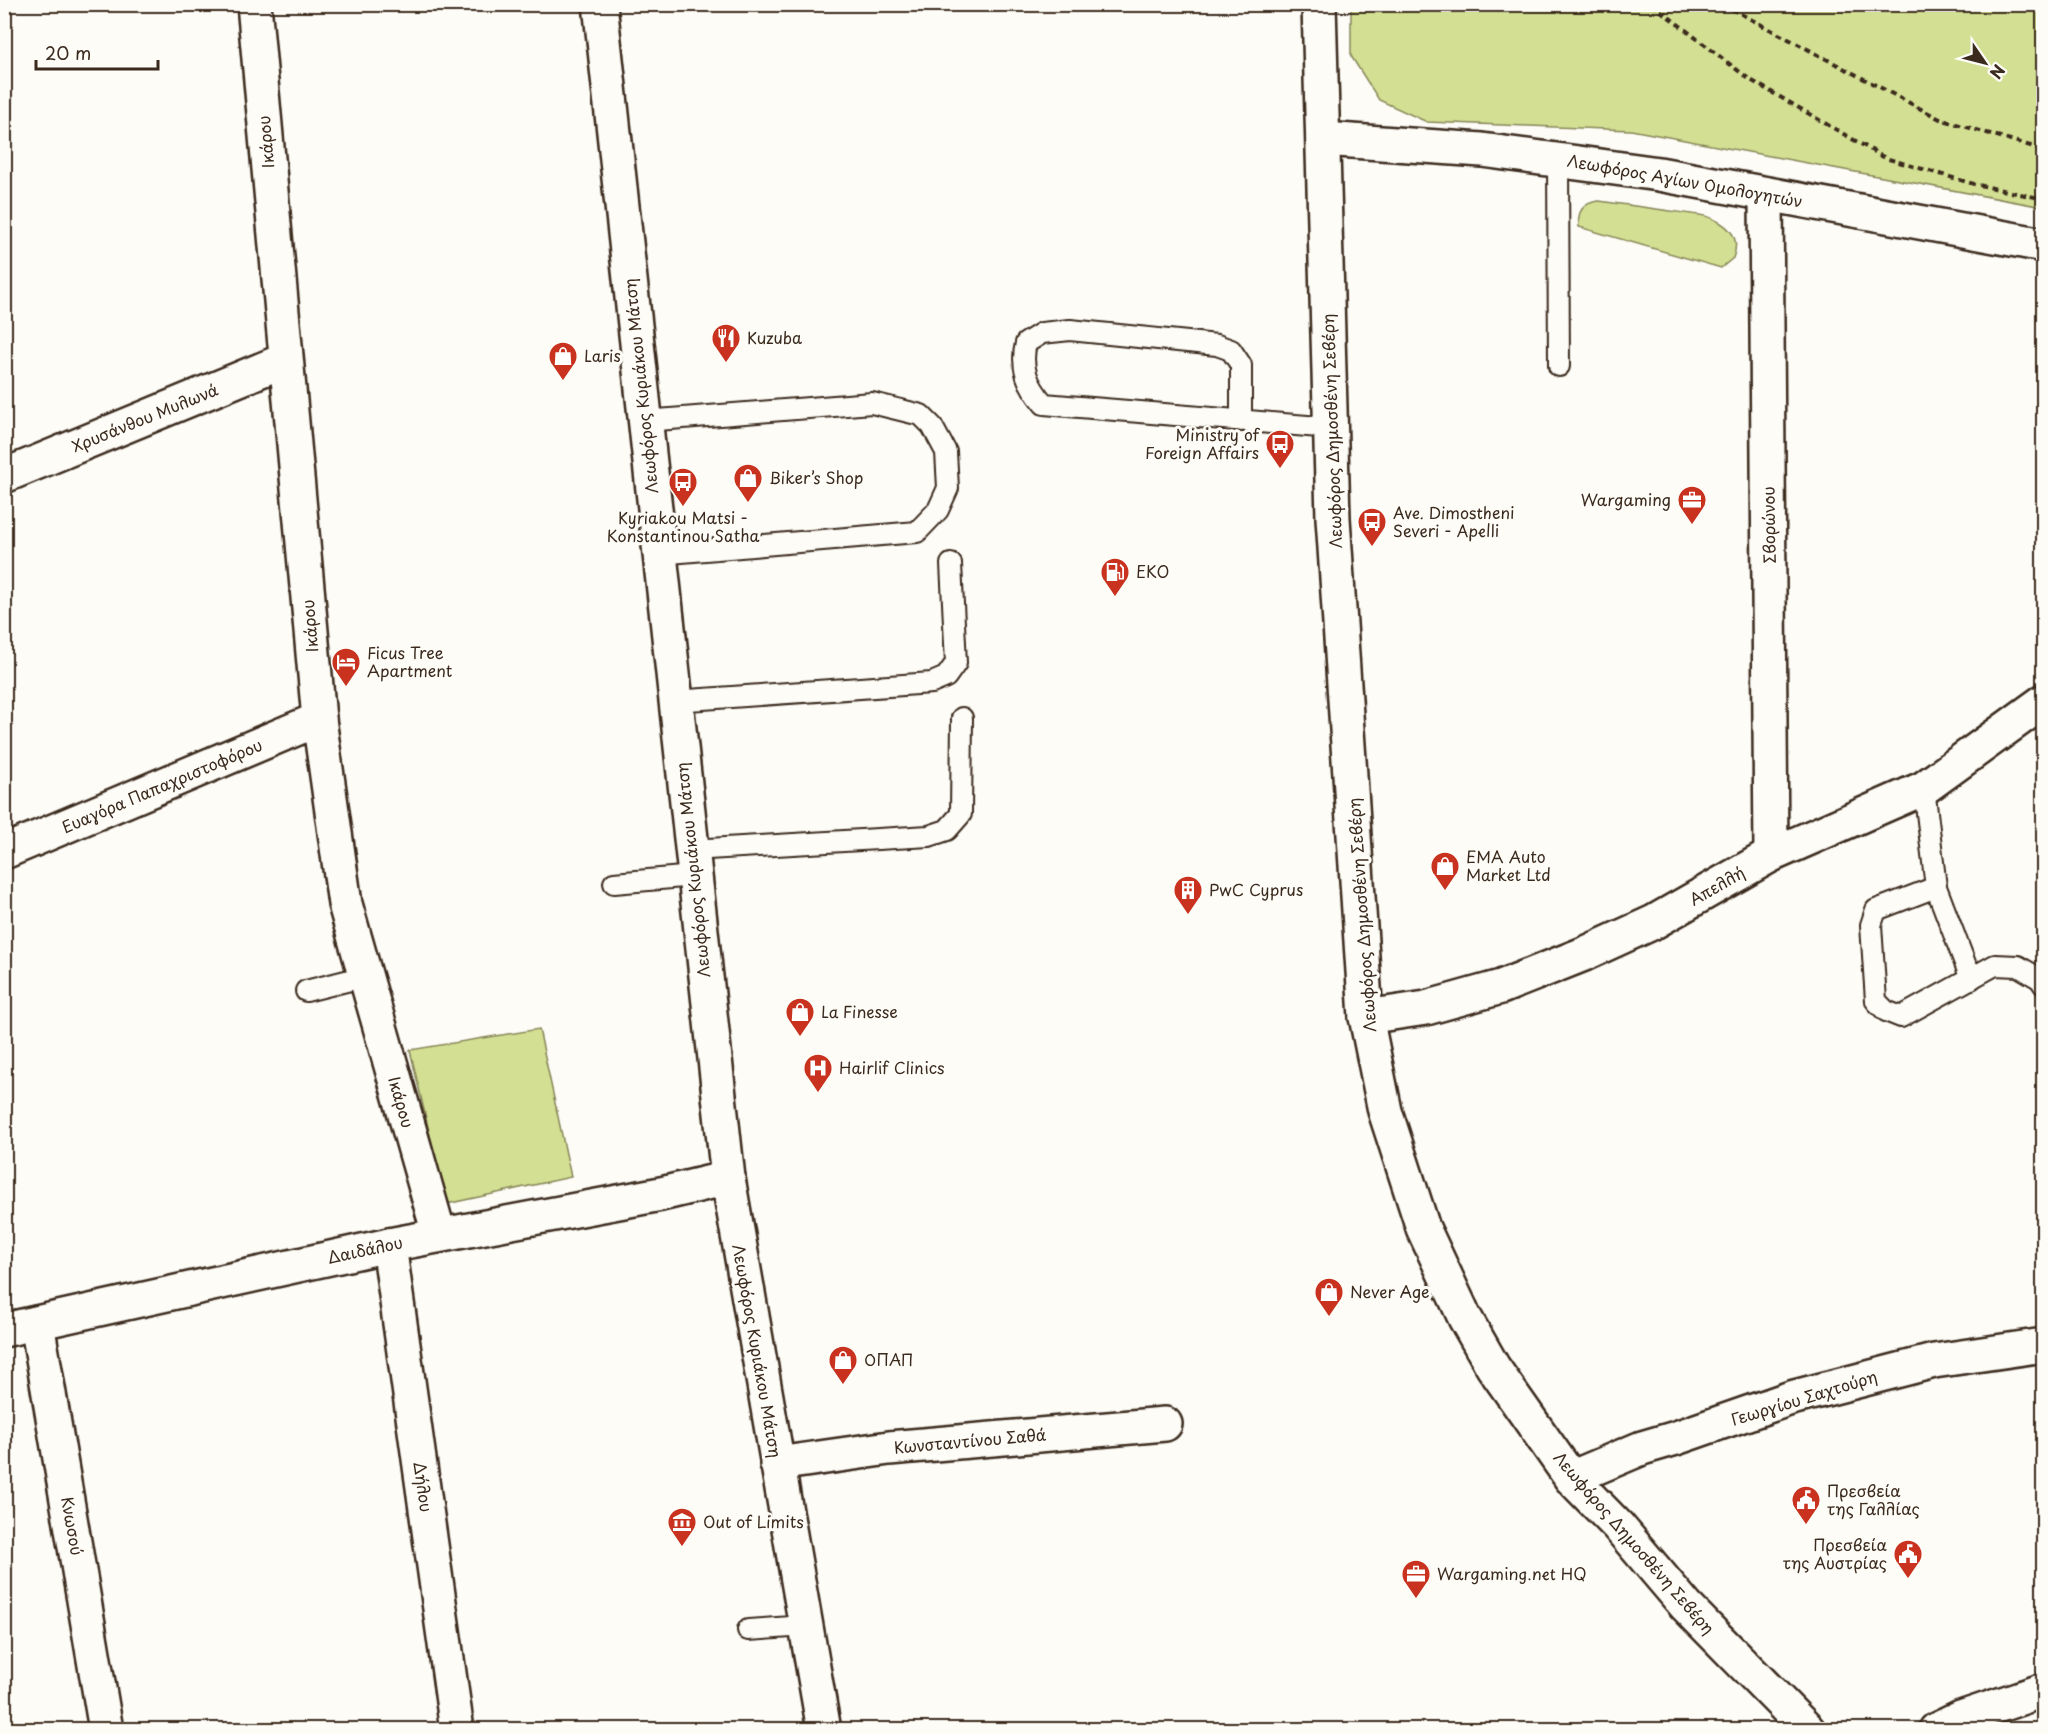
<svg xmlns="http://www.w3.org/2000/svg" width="2048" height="1734" viewBox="0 0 2048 1734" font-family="'Playpen Sans',sans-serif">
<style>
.green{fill:#d3e093;stroke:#878558;stroke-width:1.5}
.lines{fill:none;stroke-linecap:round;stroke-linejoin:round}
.service-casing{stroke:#3b2a1e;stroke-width:24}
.minor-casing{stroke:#3b2a1e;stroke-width:38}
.tertiary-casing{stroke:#3b2a1e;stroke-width:38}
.secondary-casing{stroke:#3b2a1e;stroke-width:38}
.path{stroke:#3b2a1e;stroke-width:4;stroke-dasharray:6 4.5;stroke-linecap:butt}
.service{stroke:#fdfcf7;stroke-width:20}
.minor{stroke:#fdfcf7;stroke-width:33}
.tertiary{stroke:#fdfcf7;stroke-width:33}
.secondary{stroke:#fdfcf7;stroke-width:33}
.labels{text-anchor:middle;stroke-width:6;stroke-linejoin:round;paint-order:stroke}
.street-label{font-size:16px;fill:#3b2a1e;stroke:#fdfcf7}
.poi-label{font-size:16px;fill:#3b2a1e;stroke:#fdfcf7;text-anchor:start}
</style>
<rect width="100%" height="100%" fill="#fdfcf7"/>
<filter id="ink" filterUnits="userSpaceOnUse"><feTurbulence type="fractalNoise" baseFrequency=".0167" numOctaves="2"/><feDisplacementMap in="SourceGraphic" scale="12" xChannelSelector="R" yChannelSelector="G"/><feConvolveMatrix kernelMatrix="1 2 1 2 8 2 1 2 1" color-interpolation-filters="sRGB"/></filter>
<g filter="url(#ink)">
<g class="green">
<polygon points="1351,5 2043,5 2043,207 1631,130 1427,122 1379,100 1351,56"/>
<path d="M1599,201L1706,216C1726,223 1742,235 1733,258L1721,268L1579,227C1577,211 1583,203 1599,201Z"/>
<polygon points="539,1029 571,1177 446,1204 410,1050"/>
</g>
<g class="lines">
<g class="service-casing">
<g id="service">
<polyline points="1558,159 1559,366"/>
<polyline points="645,421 872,403 921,415 932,426 946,452 948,488 938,510 917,532 658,554"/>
<path d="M1241,421V365L1231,350L1217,345L1070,330L1042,333L1026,343C1020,368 1028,385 1044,404L1331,428"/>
<polyline points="674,701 932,683 946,677 956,663 951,564"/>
<polyline points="1924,788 1936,887 1971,979"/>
<polyline points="691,850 929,836 947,830 961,814 962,718"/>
<polyline points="614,883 694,876"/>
<polyline points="1936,887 1876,910 1871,925 1876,1001 1886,1011 1901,1017 1995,965 2018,966 2040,979 2044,985"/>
<polyline points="306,991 366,976"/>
<polyline points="748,1630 806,1626"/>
</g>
</g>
<g class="minor-casing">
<g id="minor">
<polyline points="254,4 319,719 345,904 439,1234"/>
<polyline points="1766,195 1771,855"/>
<polyline points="4,476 285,360"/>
<polyline points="4,852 319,719"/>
<polyline points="1366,1017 1426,1008 1501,987 1584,954 1654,922 1771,855 1924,788 2044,701"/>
<polyline points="389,1245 457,1730"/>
<polyline points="37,1323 106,1730"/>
<polyline points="4,1330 389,1245 661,1194 728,1178"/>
<polyline points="777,1464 889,1448 1165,1424"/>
<polyline points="1571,1478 1642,1448 1676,1438 1791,1398 1934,1361 2044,1345"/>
<polyline points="1936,1730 1961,1718 2044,1690"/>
</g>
</g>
<g class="tertiary-casing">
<polyline id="tertiary" points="1323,139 1482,150 1659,174 2044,245"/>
</g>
<g class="secondary-casing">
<g id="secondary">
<polyline points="600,4 728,1178 824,1730"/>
<polyline points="1319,4 1333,518 1366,1017 1385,1111 1423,1228 1465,1318 1493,1367 1571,1478 1618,1526 1686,1606 1808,1730"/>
</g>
</g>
<g class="path">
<polyline points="1652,4 1749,79 1885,158 1974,184 2044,199"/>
<polyline points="1722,4 1940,119 2044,150"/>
</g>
<use href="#service" class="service"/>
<use href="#minor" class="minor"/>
<use href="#tertiary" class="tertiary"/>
<use href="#secondary" class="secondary"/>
</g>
</g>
<defs>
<g id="restaurant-pin" transform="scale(1.5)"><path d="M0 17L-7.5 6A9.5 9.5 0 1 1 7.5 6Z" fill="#c8321e" stroke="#fdfcf7"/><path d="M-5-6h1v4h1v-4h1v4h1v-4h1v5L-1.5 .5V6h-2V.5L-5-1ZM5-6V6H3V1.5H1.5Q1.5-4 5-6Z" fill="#fff"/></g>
<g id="shop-pin" transform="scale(1.5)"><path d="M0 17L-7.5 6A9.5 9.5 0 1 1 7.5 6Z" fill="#c8321e" stroke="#fdfcf7"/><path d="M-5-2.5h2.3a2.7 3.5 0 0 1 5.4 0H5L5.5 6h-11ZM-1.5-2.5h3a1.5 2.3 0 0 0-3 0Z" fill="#fff"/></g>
<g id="bus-pin" transform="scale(1.5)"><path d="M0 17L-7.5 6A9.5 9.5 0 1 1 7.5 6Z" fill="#c8321e" stroke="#fdfcf7"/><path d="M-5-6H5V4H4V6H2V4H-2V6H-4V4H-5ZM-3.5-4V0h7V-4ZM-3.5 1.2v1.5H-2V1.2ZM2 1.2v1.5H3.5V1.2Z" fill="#fff"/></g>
<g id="office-pin" transform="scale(1.5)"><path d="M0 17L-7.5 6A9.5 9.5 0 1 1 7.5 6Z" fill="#c8321e" stroke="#fdfcf7"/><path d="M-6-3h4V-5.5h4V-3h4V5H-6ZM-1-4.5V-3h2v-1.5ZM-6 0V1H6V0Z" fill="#fff"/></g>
<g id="fuel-pin" transform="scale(1.5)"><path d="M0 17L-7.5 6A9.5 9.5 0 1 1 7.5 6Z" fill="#c8321e" stroke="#fdfcf7"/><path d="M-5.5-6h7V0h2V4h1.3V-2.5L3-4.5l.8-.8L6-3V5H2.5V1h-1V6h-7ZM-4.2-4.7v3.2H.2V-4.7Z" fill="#fff"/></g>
<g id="hotel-pin" transform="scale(1.5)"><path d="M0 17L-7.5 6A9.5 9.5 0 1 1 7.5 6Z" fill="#c8321e" stroke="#fdfcf7"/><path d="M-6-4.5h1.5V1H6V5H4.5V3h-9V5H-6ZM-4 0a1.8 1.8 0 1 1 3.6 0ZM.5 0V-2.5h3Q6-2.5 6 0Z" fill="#fff"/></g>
<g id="building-pin" transform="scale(1.5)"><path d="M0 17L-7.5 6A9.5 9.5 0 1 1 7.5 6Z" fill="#c8321e" stroke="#fdfcf7"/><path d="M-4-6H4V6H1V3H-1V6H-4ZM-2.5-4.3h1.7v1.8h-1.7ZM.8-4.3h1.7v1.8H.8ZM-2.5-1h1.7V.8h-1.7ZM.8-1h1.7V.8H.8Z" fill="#fff"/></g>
<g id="hospital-pin" transform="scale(1.5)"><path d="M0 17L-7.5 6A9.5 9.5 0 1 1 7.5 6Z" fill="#c8321e" stroke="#fdfcf7"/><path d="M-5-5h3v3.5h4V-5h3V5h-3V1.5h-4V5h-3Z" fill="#fff"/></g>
<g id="civic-pin" transform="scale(1.5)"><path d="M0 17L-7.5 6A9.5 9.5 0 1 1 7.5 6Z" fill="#c8321e" stroke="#fdfcf7"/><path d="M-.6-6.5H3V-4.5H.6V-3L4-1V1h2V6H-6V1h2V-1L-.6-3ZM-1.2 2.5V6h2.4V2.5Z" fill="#fff"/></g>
<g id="museum-pin" transform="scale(1.5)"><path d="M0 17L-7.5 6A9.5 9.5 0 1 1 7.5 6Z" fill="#c8321e" stroke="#fdfcf7"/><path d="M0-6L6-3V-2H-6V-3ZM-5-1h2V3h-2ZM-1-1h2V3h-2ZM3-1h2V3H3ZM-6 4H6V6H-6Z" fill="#fff"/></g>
</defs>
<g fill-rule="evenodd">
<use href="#restaurant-pin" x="726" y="338"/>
<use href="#shop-pin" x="563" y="356"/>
<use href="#bus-pin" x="1280" y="444"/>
<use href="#shop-pin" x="748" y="478"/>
<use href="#bus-pin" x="683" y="482"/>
<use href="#office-pin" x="1692" y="500"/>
<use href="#bus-pin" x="1372" y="522"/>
<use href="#fuel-pin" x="1115" y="572"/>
<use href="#hotel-pin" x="346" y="662"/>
<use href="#shop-pin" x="1445" y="866"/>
<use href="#building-pin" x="1188" y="890"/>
<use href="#shop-pin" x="800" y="1012"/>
<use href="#hospital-pin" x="818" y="1068"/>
<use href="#shop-pin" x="1329" y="1292"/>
<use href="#shop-pin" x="843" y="1360"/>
<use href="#civic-pin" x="1806" y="1500"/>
<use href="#museum-pin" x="682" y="1522"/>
<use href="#civic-pin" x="1908" y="1554"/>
<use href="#office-pin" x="1416" y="1574"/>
</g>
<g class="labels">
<g class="street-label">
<text transform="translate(266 142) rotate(-95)" y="6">Ικάρου</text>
<text transform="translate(1685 181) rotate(10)" y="6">Λεωφόρος Αγίων Ομολογητών</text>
<text transform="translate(641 386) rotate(-96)" y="6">Λεωφόρος Κυριάκου Μάτση</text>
<text transform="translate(145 418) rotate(-22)" y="6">Χρυσάνθου Μυλωνά</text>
<text transform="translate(1332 431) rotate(-92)" y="6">Λεωφόρος Δημοσθένη Σεβέρη</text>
<text transform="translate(1769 525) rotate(-91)" y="6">Σβορώνου</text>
<text transform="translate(310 626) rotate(-95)" y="6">Ικάρου</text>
<text transform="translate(162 786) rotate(-23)" y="6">Ευαγόρα Παπαχριστοφόρου</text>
<text transform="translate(693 870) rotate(-96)" y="6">Λεωφόρος Κυριάκου Μάτση</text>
<text transform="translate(1717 886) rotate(-30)" y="6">Απελλή</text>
<text transform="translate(1362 915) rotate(-94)" y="6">Λεωφόρος Δημοσθένη Σεβέρη</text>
<text transform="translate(401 1102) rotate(74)" y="6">Ικάρου</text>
<text transform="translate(365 1250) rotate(-12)" y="6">Δαιδάλου</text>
<text transform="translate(757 1351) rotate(80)" y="6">Λεωφόρος Κυριάκου Μάτση</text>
<text transform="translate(1804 1398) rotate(-17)" y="6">Γεωργίου Σαχτούρη</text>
<text transform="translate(970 1441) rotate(-5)" y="6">Κωνσταντίνου Σαθά</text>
<text transform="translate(423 1487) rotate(82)" y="6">Δήλου</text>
<text transform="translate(72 1526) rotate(80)" y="6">Κνωσού</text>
<text transform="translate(1634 1543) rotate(49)" y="6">Λεωφόρος Δημοσθένη Σεβέρη</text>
</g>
<g class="poi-label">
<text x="747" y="344">Kuzuba</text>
<text x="584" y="362">Laris</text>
<text x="1259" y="441" text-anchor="end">Ministry of<tspan x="1259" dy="18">Foreign Affairs</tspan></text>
<text x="769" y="484">Biker’s Shop</text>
<text x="1671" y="506" text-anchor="end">Wargaming</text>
<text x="1393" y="519">Ave. Dimostheni<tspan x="1393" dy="18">Severi - Apelli</tspan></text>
<text x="683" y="524" text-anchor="middle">Kyriakou Matsi -<tspan x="683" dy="18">Konstantinou Satha</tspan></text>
<text x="1136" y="578">EKO</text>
<text x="367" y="659">Ficus Tree<tspan x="367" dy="18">Apartment</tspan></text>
<text x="1466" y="863">EMA Auto<tspan x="1466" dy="18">Market Ltd</tspan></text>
<text x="1209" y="896">PwC Cyprus</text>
<text x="821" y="1018">La Finesse</text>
<text x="839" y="1074">Hairlif Clinics</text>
<text x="1350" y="1298">Never Age</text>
<text x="864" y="1366">ΟΠΑΠ</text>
<text x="1827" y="1497">Πρεσβεία<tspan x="1827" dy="18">της Γαλλίας</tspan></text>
<text x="703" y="1528">Out of Limits</text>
<text x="1887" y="1551" text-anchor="end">Πρεσβεία<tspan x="1887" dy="18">της Αυστρίας</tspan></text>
<text x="1437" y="1580">Wargaming.net HQ</text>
</g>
</g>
<rect width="2048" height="1734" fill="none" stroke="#fdfcf7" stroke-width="24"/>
<rect x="12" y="12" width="2024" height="1710" fill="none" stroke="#3b2a1e" stroke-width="2" filter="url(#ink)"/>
<g transform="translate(1985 63) rotate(125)" stroke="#fdfcf7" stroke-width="4.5" paint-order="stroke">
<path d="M0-4.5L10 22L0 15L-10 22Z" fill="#3b2a1e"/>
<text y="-9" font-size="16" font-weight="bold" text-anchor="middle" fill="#3b2a1e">N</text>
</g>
<path d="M36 60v9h122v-9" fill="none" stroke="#3b2a1e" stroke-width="3"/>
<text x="45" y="60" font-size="18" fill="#3b2a1e" stroke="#fdfcf7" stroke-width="4.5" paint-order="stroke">20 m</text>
</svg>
